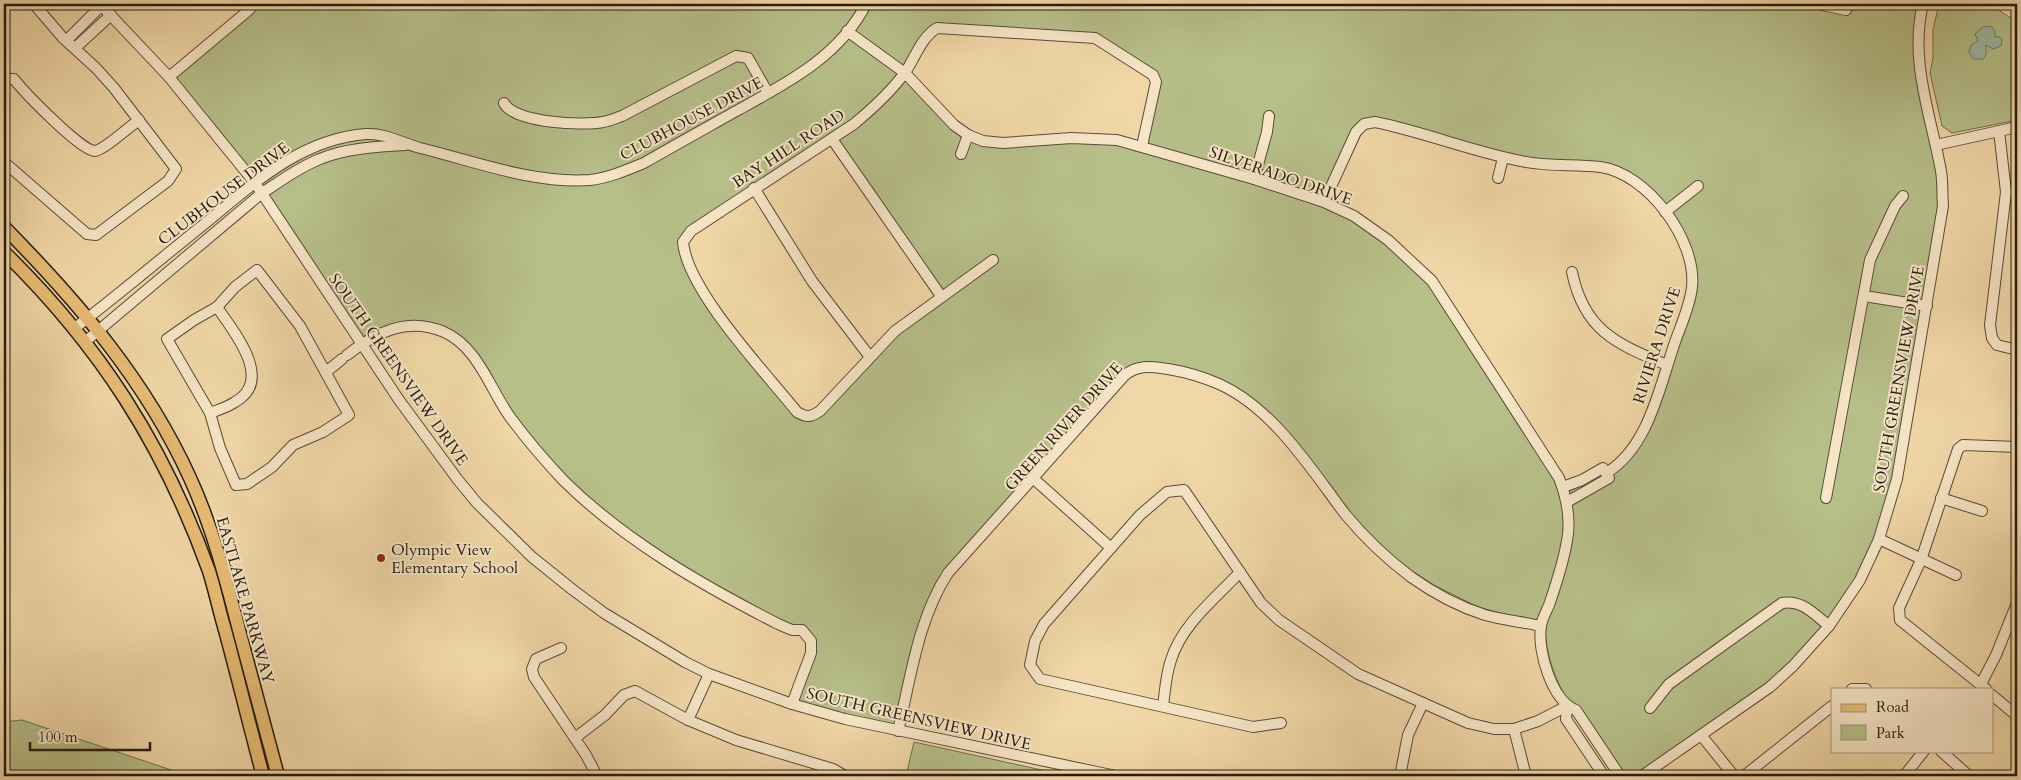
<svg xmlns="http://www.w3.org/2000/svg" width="2021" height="780" viewBox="0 0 2021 780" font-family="Cardo,serif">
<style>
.green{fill:#b7bf89;stroke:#6e6e4d;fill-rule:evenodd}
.water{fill:#9cbaa3;stroke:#6c7b69}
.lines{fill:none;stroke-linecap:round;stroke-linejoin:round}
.minor-casing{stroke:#584b36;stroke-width:12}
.major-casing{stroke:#251c11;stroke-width:15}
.minor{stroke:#f6e5c6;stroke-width:10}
.major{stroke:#e8bc74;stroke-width:12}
.poi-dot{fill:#8f2418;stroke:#f6e5c6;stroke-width:2}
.labels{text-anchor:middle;stroke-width:4;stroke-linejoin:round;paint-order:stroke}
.street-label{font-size:16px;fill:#251c11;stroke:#f6e5c6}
.poi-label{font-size:16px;fill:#251c11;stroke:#f6e5c6;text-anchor:start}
</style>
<rect width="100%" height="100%" fill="#f1d7a7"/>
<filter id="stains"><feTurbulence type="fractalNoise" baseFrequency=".004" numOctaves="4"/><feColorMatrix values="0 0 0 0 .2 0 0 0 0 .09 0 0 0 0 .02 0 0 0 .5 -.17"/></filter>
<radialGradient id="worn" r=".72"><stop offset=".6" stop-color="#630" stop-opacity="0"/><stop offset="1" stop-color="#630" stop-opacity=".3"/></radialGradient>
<g class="green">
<path d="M255,4H338L339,6L343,4H1923L1919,33L1942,179L1901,463L1860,579L1798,662L1642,776H1617C1587,730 1545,683 1545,625L1478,607L1434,585L1412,571L1390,554L1356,520L1278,422L1199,374L1134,371L951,574L930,615L901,729L796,702L810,638L699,577L610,516L564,475L524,429L466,342L411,324L367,345L276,210L168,77ZM937,31L1109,42L1155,79L1142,146L1074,138L984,141L952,123L905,72ZM1374,124L1539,164L1627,172L1687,238L1696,268L1638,440L1605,475L1567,492L1558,470L1461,316L1440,287L1350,213L1328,202L1362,132ZM835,139L943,297L897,335L811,415L800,410L709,299L686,251L689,237Z"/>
<polygon points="1939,4 1989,4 2017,22 2017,120 1952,133 1942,126 1930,73 1933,57 1933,30"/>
<polygon points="22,720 189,776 4,776 4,722"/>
<polygon points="914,742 1069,776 906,776"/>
</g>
<polygon class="water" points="1991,26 1995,31 1995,37 2000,37 2002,40 2001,46 1993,49 1986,45 1986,55 1983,59 1973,59 1969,52 1971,45 1978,41 1975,34 1983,27"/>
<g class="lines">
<g class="minor-casing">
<g id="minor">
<polyline points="100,4 169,77 255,183 399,400 458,480 477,503 532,557 573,590 604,613 685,662 709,674 792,704 845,719 1116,776"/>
<polyline points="1818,4 1846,10"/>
<path d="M847,31L905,73L954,125L968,135L983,141L1003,143L1071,138L1117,140L1254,179L1324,202L1354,216L1388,240L1432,281L1559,478C1566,496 1570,515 1568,534C1565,558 1557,582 1549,605C1546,612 1542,619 1541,626C1537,651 1552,701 1576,710L1620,776"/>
<polyline points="67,40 102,5"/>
<polyline points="75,48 111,15"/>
<polyline points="169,77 249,10 253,4"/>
<path d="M4,79H14C24,92 81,151 95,151C104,150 130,126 139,120"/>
<path d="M504,103C514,123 583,126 603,122C610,121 616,118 622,116L736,56L748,58L768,93"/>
<polyline points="1999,131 2006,192 1990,325 1992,338 1997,345 2017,350"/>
<polyline points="832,139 941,296"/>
<polyline points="1936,145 2017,127"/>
<polyline points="961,154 968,135"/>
<polyline points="4,162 87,234 96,235 168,181 176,169 114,88 96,68 63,38 34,4"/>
<polyline points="1498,178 1503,158"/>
<polyline points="1254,179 1267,132 1269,116"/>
<polyline points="754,188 812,281 870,357"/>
<path d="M1324,202L1356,132L1364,124L1375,122C1424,132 1471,151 1521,161C1547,167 1573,164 1600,167C1647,173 1697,240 1692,287C1690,307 1679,329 1673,348C1659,390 1647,449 1606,473"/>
<polyline points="1665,212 1698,186"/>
<path d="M993,260L895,331L820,411C811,417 807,418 797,412C765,372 687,290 683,242L691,231L854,124C872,109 892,91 906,71C916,56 921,38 937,28L1095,38L1153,75L1156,82L1142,146"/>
<polygon points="257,270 300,326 349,415 323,432 293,445 272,467 247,484 236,485 220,448 210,413 167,339 194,320 217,307 235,287"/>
<path d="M1572,272C1584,331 1617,344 1667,365"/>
<polyline points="1864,296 1927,306"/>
<path d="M75,328C117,296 157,262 198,229C249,188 298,139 366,134C385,133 402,143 420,148C474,161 533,184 590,180C608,178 627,170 644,163C675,145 706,128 738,110C787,83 840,56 866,4"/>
<path d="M86,341L262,193C281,181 299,167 320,159C346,148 377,147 405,145"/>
<path d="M347,355C375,333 407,316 444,332C478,347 490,389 510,417C527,440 545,461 564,481C625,541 702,585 778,624L792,630H802L811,641V653L792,704"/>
<polyline points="326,372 342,359"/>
<path d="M210,413C218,410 228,407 235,402C275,380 233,331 217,307"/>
<polyline points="1034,479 1111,548"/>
<polyline points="1563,487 1582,480 1603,468 1609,478 1567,502"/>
<polyline points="1826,498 1870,260 1895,206 1903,196"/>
<polyline points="1941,498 1982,511"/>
<polyline points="1879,539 1956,575"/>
<polyline points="561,648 536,659 532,669 534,677 586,755 597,776"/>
<polyline points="1981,684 1996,655 2017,603"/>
<polyline points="1852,689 1866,689"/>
<polyline points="1986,689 1900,620 1899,608 1921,560 1958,449 1963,445 2017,447"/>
<polyline points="1992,695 2017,716"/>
<path d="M1163,706C1165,691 1166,674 1171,660C1182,624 1215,599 1240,572"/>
<polyline points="1567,706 1566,719 1604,776"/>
<path d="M1650,708L1669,684L1782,603C1802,599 1815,615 1829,626"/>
<polyline points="688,720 709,674"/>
<polyline points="1281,723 1253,727 1040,679 1030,665 1035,641 1044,624 1140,515 1167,492 1184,490 1261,603 1279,620 1358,674 1468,723 1494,729 1514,729 1538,721 1567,706"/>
<polyline points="1514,729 1526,776"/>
<path d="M898,731C911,677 918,619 948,573L1125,375C1139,364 1152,367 1168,369C1186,372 1203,377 1219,384C1273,408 1311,469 1345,514C1364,537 1387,559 1411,577C1432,592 1460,607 1485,615C1503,620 1523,622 1541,626"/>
<polyline points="1701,735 1734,776"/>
<polyline points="575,738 605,715 624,695 635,691 688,720 736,740 833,769 845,776"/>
<polyline points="1941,751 1969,776"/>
<polyline points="1400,776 1408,735 1423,703"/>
<path d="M1642,776L1770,687L1793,666L1829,626L1860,580L1879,539L1897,479L1943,206C1942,195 1943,183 1941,171C1931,116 1909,60 1923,4"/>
<polyline points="1744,776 1832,706"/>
<polyline points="1904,776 1924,751"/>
</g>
</g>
<g class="major-casing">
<g id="major">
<polyline points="2016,4 2017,4"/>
<path d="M4,227C78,302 146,381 190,478C212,526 226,579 239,630C252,678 265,727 278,776"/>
<path d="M4,252C100,346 163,444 209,571C215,590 219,610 225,630C238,678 250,727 263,776"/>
</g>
</g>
<use href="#minor" class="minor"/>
<use href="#major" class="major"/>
</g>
<circle class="poi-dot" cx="381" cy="558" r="5"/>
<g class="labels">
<g class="street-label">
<text transform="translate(691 118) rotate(-28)" y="6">CLUBHOUSE DRIVE</text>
<text transform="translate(788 148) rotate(-33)" y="6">BAY HILL ROAD</text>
<text transform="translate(1281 175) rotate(19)" y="6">SILVERADO DRIVE</text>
<text transform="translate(223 193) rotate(-37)" y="6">CLUBHOUSE DRIVE</text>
<text transform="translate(1656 345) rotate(-72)" y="6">RIVIERA DRIVE</text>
<text transform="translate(399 369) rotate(55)" y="6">SOUTH GREENSVIEW DRIVE</text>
<text transform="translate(1898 379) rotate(-80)" y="6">SOUTH GREENSVIEW DRIVE</text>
<text transform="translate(1063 426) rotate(-48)" y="6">GREEN RIVER DRIVE</text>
<text transform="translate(246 600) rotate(74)" y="6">EASTLAKE PARKWAY</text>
<text transform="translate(919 718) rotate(13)" y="6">SOUTH GREENSVIEW DRIVE</text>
</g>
<g class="poi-label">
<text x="391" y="555">Olympic View<tspan x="391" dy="18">Elementary School</tspan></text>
</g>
</g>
<rect width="2021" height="780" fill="none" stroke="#f1d7a7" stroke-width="20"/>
<rect x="5" y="5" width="2011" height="770" fill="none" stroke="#251c11" stroke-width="2.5"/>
<rect x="10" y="10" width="2001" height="760" fill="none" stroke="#251c11"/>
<rect x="1831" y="688" width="162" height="65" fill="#f6e5c6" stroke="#a2957e"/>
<rect x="1841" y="704" width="25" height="8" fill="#e8bc74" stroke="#a2957e"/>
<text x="1876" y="712" font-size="15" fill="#251c11">Road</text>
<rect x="1841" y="725" width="25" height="15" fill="#b7bf89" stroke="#a2957e"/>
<text x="1876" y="738" font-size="15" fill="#251c11">Park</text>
<path d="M30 742v8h120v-8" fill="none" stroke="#251c11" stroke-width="2.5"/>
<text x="38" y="742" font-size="15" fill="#251c11" stroke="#f6e5c6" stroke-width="4" paint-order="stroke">100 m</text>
<rect width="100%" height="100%" filter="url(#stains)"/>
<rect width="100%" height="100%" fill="url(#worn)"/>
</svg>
